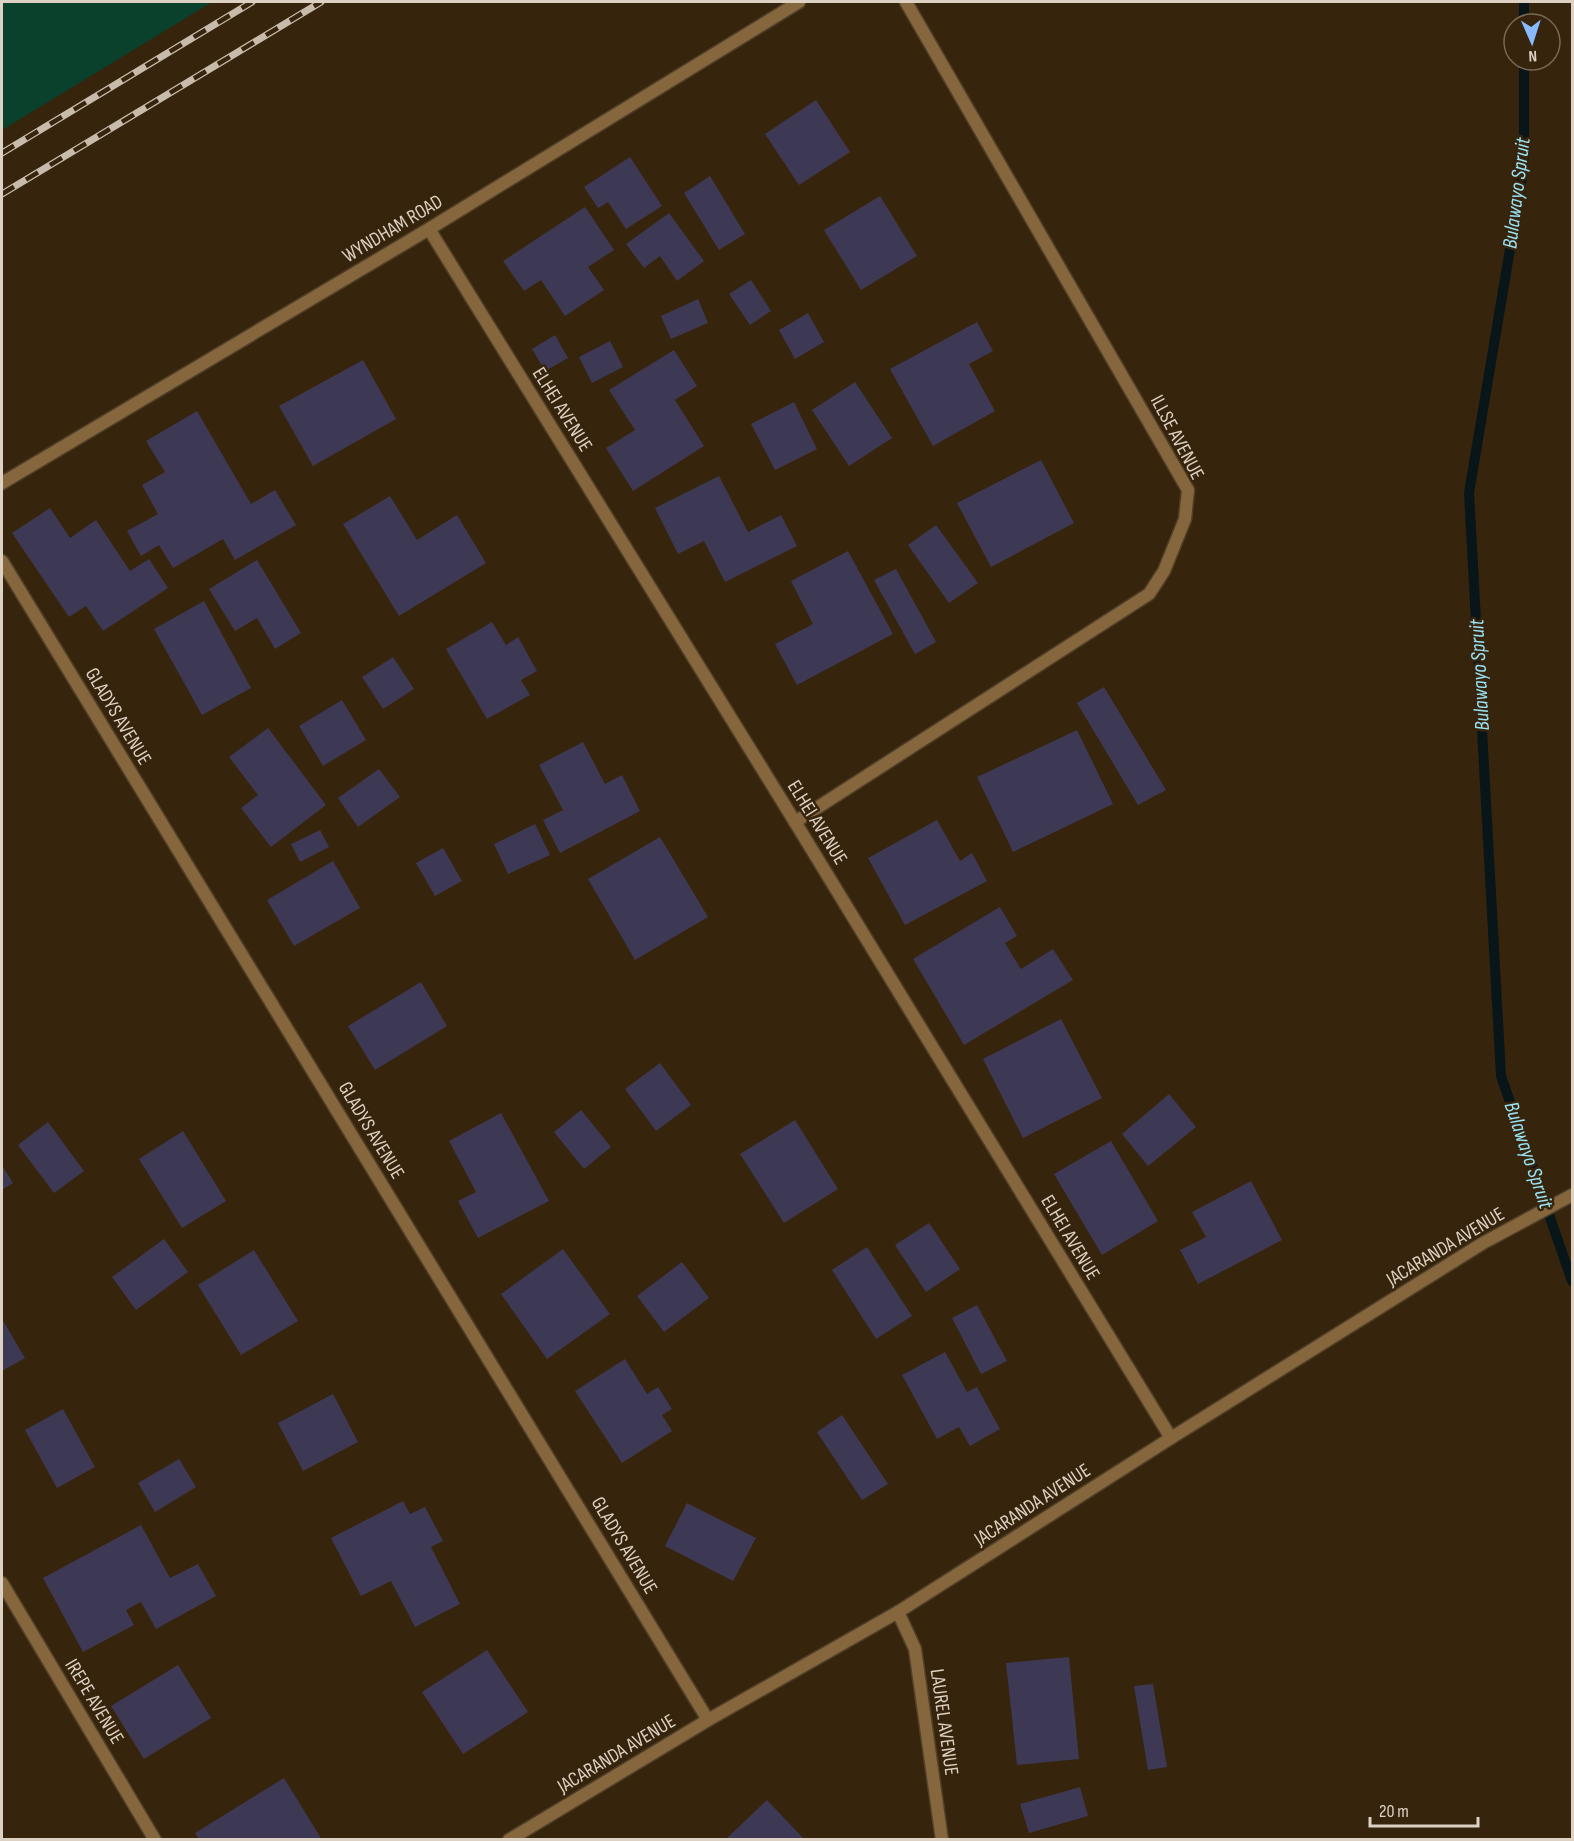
<svg xmlns="http://www.w3.org/2000/svg" width="1574" height="1841" viewBox="0 0 1574 1841" font-family="'Sofia Sans Condensed',sans-serif">
<style>
.green{fill:#09412d}
.lines{fill:none;stroke-linecap:round;stroke-linejoin:round}
.stream{stroke:#081619;stroke-width:10}
.building{fill:#3d3954}
.street-casing{stroke:#514029;stroke-width:15}
.street{stroke:#86663c;stroke-width:12}
.rail-casing{stroke:#c8bbac;stroke-width:7}
.rail{stroke:#36240c;stroke-width:4.5;stroke-dasharray:14;stroke-linecap:butt}
.labels{text-anchor:middle;stroke-width:5;stroke-linejoin:round;paint-order:stroke}
.street-label{font-size:20px;fill:#ddd1c3;stroke:#36240c}
.water-label{font-size:21px;font-style:italic;fill:#99e3f7;stroke:#36240c}
</style>
<rect width="100%" height="100%" fill="#36240c"/>
<polygon class="green" points="2,2 212,2 2,130"/>
<g class="lines">
<g class="stream">
<polyline points="1524,2 1524,24"/>
<polyline points="1524,60 1524,166 1469,493 1501,1076 1572,1281"/>
</g>
</g>
<g class="building">
<polygon points="816,100 850,152 799,185 765,134"/>
<polygon points="630,157 662,206 626,229 608,202 598,208 584,187"/>
<polygon points="710,176 745,234 719,250 684,193"/>
<polygon points="880,196 917,256 861,290 824,230"/>
<polygon points="585,207 614,250 588,267 604,290 565,316 541,280 524,291 503,261"/>
<polygon points="669,213 704,261 677,281 660,256 644,268 626,244"/>
<polygon points="751,280 771,311 750,325 729,294"/>
<polygon points="698,299 708,323 671,339 661,316"/>
<polygon points="808,313 824,342 795,359 779,330"/>
<polygon points="977,322 993,351 969,364 995,411 933,446 890,369"/>
<polygon points="555,335 568,358 545,371 532,349"/>
<polygon points="610,341 623,367 592,383 579,357"/>
<polygon points="674,350 697,386 675,400 704,446 633,491 606,448 635,430 609,390"/>
<polygon points="363,360 396,419 313,466 279,406"/>
<polygon points="855,382 892,438 849,466 812,410"/>
<polygon points="794,402 817,449 775,470 751,424"/>
<polygon points="197,411 251,504 275,490 296,525 235,560 223,539 173,568 159,545 141,556 127,531 158,514 142,485 165,472 146,441"/>
<polygon points="1041,460 1074,523 991,567 957,503"/>
<polygon points="719,476 748,532 781,515 797,546 725,582 704,541 678,554 655,508"/>
<polygon points="390,496 417,540 457,515 486,563 399,616 343,524"/>
<polygon points="50,508 70,538 96,520 130,571 149,559 168,588 103,631 86,606 69,617 12,533"/>
<polygon points="936,525 978,583 949,603 908,545"/>
<polygon points="848,551 893,634 797,685 775,644 813,624 791,581"/>
<polygon points="257,560 301,633 275,649 257,618 235,631 209,589"/>
<polygon points="896,569 936,642 915,654 874,580"/>
<polygon points="204,601 251,688 202,715 154,629"/>
<polygon points="492,622 506,645 518,637 537,671 521,680 530,695 487,719 446,649"/>
<polygon points="393,657 414,689 383,709 362,677"/>
<polygon points="1104,687 1166,790 1138,805 1077,703"/>
<polygon points="342,700 366,740 323,766 299,726"/>
<polygon points="268,728 326,805 271,847 241,808 258,795 229,757"/>
<polygon points="1077,730 1113,804 1013,852 977,777"/>
<polygon points="583,742 605,784 622,775 640,811 560,853 543,820 563,810 539,765"/>
<polygon points="379,769 400,797 358,827 338,798"/>
<polygon points="937,820 960,861 972,853 987,881 905,925 868,858"/>
<polygon points="535,824 550,855 508,874 494,844"/>
<polygon points="320,830 329,847 300,862 291,844"/>
<polygon points="660,837 708,917 635,960 588,879"/>
<polygon points="443,848 462,881 435,896 416,863"/>
<polygon points="333,861 360,908 294,946 267,900"/>
<polygon points="1000,907 1017,936 1005,943 1021,969 1053,949 1073,980 964,1045 913,959"/>
<polygon points="421,982 447,1026 375,1070 348,1026"/>
<polygon points="1061,1019 1102,1098 1023,1138 983,1059"/>
<polygon points="660,1063 691,1105 656,1131 625,1089"/>
<polygon points="1169,1094 1196,1127 1148,1166 1122,1134"/>
<polygon points="581,1110 611,1147 584,1169 554,1132"/>
<polygon points="501,1113 549,1201 478,1238 458,1201 476,1192 449,1141"/>
<polygon points="795,1120 838,1189 784,1223 740,1154"/>
<polygon points="48,1122 84,1171 54,1193 18,1145"/>
<polygon points="183,1131 226,1201 182,1228 139,1159"/>
<polygon points="1111,1141 1158,1221 1102,1255 1054,1174"/>
<polygon points="2,1165 13,1183 2,1190"/>
<polygon points="1251,1181 1282,1240 1198,1284 1180,1250 1206,1237 1192,1212"/>
<polygon points="929,1223 960,1269 926,1292 895,1245"/>
<polygon points="164,1239 188,1272 136,1310 112,1277"/>
<polygon points="867,1247 912,1316 876,1339 832,1270"/>
<polygon points="563,1249 610,1314 547,1359 501,1294"/>
<polygon points="254,1250 298,1321 241,1355 198,1285"/>
<polygon points="682,1262 709,1298 664,1332 637,1296"/>
<polygon points="977,1305 1007,1361 981,1374 952,1318"/>
<polygon points="2,1319 25,1358 2,1371"/>
<polygon points="945,1352 967,1392 977,1387 1000,1429 970,1446 959,1427 937,1439 902,1375"/>
<polygon points="625,1359 647,1394 658,1387 672,1409 662,1415 672,1431 622,1463 575,1391"/>
<polygon points="333,1394 358,1442 303,1471 278,1423"/>
<polygon points="63,1409 95,1467 57,1488 25,1430"/>
<polygon points="842,1415 888,1484 862,1500 817,1432"/>
<polygon points="179,1459 196,1487 155,1512 138,1483"/>
<polygon points="403,1501 410,1514 425,1507 443,1541 431,1547 460,1604 415,1627 391,1581 361,1596 331,1538"/>
<polygon points="687,1503 756,1538 733,1581 665,1546"/>
<polygon points="141,1525 170,1578 198,1564 216,1596 156,1629 141,1602 126,1610 134,1625 83,1652 43,1578"/>
<polygon points="487,1650 528,1712 463,1754 422,1692"/>
<polygon points="1069,1657 1079,1759 1017,1765 1006,1663"/>
<polygon points="178,1665 211,1718 144,1759 111,1706"/>
<polygon points="1153,1684 1167,1767 1148,1770 1134,1686"/>
<polygon points="284,1778 322,1840 200,1840 195,1833"/>
<polygon points="1080,1787 1088,1816 1029,1833 1020,1804"/>
<polygon points="767,1800 805,1840 725,1840"/>
</g>
<g class="lines">
<g class="street-casing">
<g id="street">
<polyline points="429,229 795,822 1171,1438"/>
<polyline points="2,483 429,229 799,2"/>
<polyline points="2,561 708,1720"/>
<polyline points="795,822 1149,594 1164,571 1185,519 1188,490 906,2"/>
<polyline points="2,1583 155,1840"/>
<polyline points="898,1612 915,1649 942,1840"/>
<polyline points="509,1840 708,1720 898,1612 1171,1438 1483,1243 1572,1195"/>
</g>
</g>
<use href="#street" class="street"/>
<g class="rail-casing">
<g id="rail">
<polyline points="2,153 252,2"/>
<polyline points="2,194 321,2"/>
</g>
</g>
<use href="#rail" class="rail"/>
</g>
<g class="labels">
<g class="street-label">
<text transform="translate(392 228) rotate(-31)" y="7">WYNDHAM ROAD</text>
<text transform="translate(563 409) rotate(58)" y="7">ELHEI AVENUE</text>
<text transform="translate(1178 437) rotate(62)" y="7">ILLSE AVENUE</text>
<text transform="translate(119 716) rotate(59)" y="7">GLADYS AVENUE</text>
<text transform="translate(818 822) rotate(58)" y="7">ELHEI AVENUE</text>
<text transform="translate(372 1130) rotate(59)" y="7">GLADYS AVENUE</text>
<text transform="translate(1071 1237) rotate(59)" y="7">ELHEI AVENUE</text>
<text transform="translate(1445 1246) rotate(-31)" y="7">JACARANDA AVENUE</text>
<text transform="translate(1032 1504) rotate(-33)" y="7">JACARANDA AVENUE</text>
<text transform="translate(625 1545) rotate(59)" y="7">GLADYS AVENUE</text>
<text transform="translate(95 1701) rotate(59)" y="7">IREPE AVENUE</text>
<text transform="translate(945 1722) rotate(82)" y="7">LAUREL AVENUE</text>
<text transform="translate(616 1753) rotate(-31)" y="7">JACARANDA AVENUE</text>
</g>
<g class="water-label">
<text transform="translate(1516 193) rotate(-83)" y="7">Bulawayo Spruit</text>
<text transform="translate(1479 675) rotate(-93)" y="7">Bulawayo Spruit</text>
<text transform="translate(1529 1155) rotate(71)" y="7">Bulawayo Spruit</text>
</g>
</g>
<rect width="1574" height="1841" fill="none" stroke="#ddd1c3" stroke-width="6"/>
<g transform="translate(1532 42) rotate(177)"><circle r="28" fill="#36240c" stroke="#796955" stroke-width="1.5"/>
<path d="M0-4.5L10 22L0 15L-10 22Z" fill="#87bbfb"/>
<text y="-9" font-size="16" font-weight="bold" text-anchor="middle" fill="#ddd1c3">N</text>
</g>
<path d="M1370 1817v9h108v-9" fill="none" stroke="#ddd1c3" stroke-width="3"/>
<text x="1379" y="1817" font-size="18" fill="#ddd1c3" stroke="#36240c" stroke-width="4.5" paint-order="stroke">20 m</text>
</svg>
